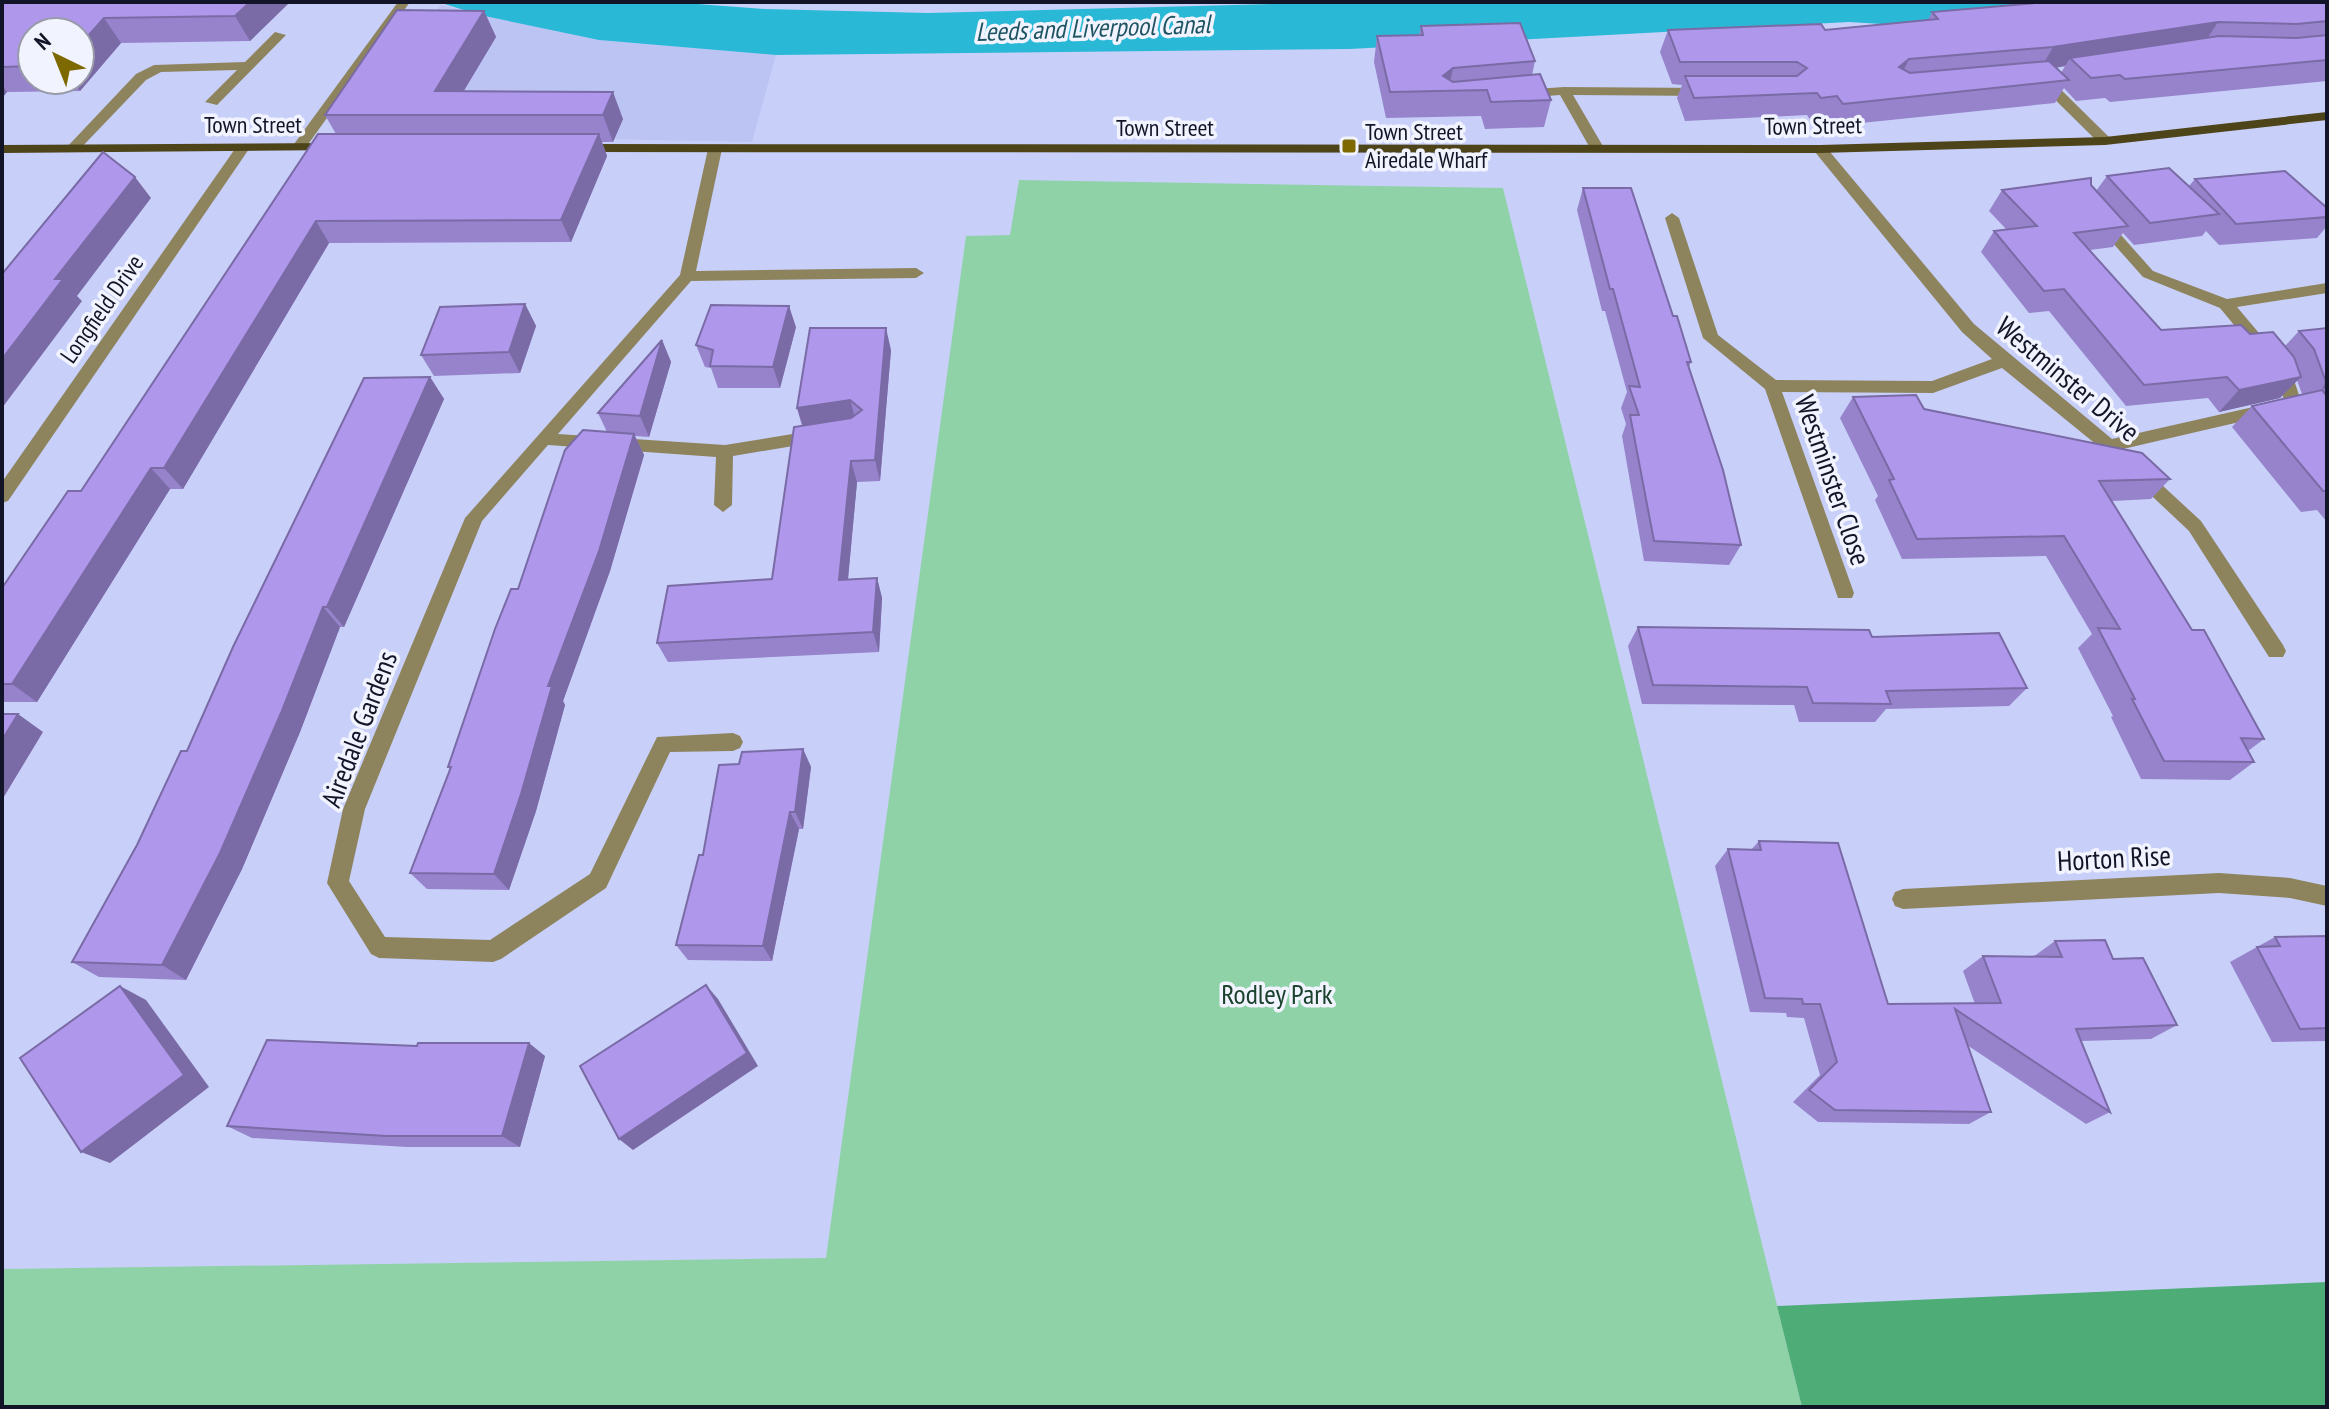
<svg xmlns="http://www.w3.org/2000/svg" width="2329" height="1409" viewBox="0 0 2329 1409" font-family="'PT Sans Narrow',sans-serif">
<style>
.built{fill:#bcc4f4}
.green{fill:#90d2a8}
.forest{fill:#4eac76}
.water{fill:#29b9d6}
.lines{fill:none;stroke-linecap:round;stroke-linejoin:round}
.minor{fill:#8d845e;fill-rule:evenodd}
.major{fill:#4e4419;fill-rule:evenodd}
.wall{fill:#9683cb;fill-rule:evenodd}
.shaded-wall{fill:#7a6aa5}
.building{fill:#af98ec;stroke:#7a6aa5;stroke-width:2}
.poi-dot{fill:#7d6900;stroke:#f1f3fe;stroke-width:3}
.labels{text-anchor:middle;stroke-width:7;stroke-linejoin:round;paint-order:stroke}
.far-street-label{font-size:24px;fill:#121527;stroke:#f1f3fe}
.far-poi-label{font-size:24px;fill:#121527;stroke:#f1f3fe;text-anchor:start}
.far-water-label{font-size:26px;font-style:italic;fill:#1e5461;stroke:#f1f3fe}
.street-label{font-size:28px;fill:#121527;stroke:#f1f3fe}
.park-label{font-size:28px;fill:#1a412b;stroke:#f1f3fe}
</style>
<rect width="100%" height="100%" fill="#c8d0fa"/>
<polygon class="built" points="441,5 599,40 776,55 752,142 437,136 410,37"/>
<polygon class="green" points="1019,180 1503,188 1802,1407 2,1407 2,1269 826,1258 966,236 1010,235"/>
<polygon class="forest" points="2327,1282 2327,1407 1802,1407 1777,1306"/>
<polygon class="water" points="438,2 671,2 765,9 928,13 1349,2 2030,2 1990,12 1898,25 1849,22 1350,49 776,55 599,40 480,15"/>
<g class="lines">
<g class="minor">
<polygon points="398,2 410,2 304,150 294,150 294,144"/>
<polygon points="275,32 286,35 217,105 205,102 237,70 161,72 146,80 78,151 66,148 136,74 154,65 245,62"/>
<polygon points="2035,74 2045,74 2110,138 2110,144 2100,144 2035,80"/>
<polygon points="1564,87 1708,88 1715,92 1708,96 1573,95 1604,148 1597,152 1590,148 1560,95 1520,98 1513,94 1520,90"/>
<polygon points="242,145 249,149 8,501 2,503 2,482 237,146"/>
<polygon points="715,145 722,149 696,271 916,268 924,273 916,278 691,281 558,434 725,445 817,430 826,436 817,442 733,456 732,505 723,512 714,505 716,457 548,445 482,521 365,809 349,881 385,937 490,940 590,874 657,737 733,733 740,736 743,742 740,748 733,751 670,752 606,888 501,959 493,962 379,958 371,954 327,883 343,809 465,518 680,275 708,149"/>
<polygon points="1820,145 1825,146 1974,324 2112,439 2284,400 2277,377 2220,308 2143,277 2095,223 2095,217 2105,217 2153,271 2227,299 2327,283 2327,293 2237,307 2291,371 2302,404 2300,408 2123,449 2201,521 2283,645 2286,651 2283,657 2269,657 2189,531 2103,450 2002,368 1933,393 1782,392 1854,593 1852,598 1838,598 1765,389 1703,338 1665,218 1672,213 1679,218 1718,335 1776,380 1932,381 1992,359 1962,332 1815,152 1813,149"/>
<polygon points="2219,873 2290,878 2327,886 2327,906 2290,898 2219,893 1903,909 1895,906 1892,899 1895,892 1903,889"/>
</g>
<g class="major">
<polygon points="2327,112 2327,120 2105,145 1820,153 578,152 571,148 578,144 1820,145 2105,137"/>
<polygon points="334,143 339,144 339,150 2,153 2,145"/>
</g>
</g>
<g class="wall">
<path d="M2,2H290L250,41L121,43L80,91L7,92L2,98ZM32,32L80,80H32Z"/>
<path d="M2327,2V81L2110,102L2105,98L2076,101L2064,88L2055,103L1832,126L1826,119L1811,121L1807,115L1685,121L1677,98L1682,85L1672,84L1660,52L1668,30H1825L1928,20L1932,12ZM2065,66L2061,73L2056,68Z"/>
<polygon points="484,11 496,37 464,91 623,119 613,142 602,142 607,156 571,242 329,243 183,489 170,489 37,702 2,702 2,588 81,491 336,134 325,115"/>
<polygon points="1421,26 1535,61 1532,75 1551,100 1544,127 1485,129 1481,116 1386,118 1374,62 1377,36 1419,35"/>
<polygon points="2107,176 2189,186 2195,179 2327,208 2327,226 2317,238 2219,245 2206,231 2202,236 2134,245 2123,233 2113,247 2090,250 2161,330 2250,334 2285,346 2299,331 2327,328 2327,522 2317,510 2301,512 2232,427 2252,406 2302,394 2297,380 2280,398 2219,412 2208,398 2126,406 2049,311 2029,313 1981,252 1994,231 2006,229 1989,211 2002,190 2091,185 2096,191"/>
<polygon points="1583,188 1673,316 1691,362 1689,367 1741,545 1729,565 1644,561 1622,436 1626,424 1621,408 1627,392 1605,311 1602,311 1577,210"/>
<polygon points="525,304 536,326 520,373 434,376 421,355"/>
<polygon points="796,327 780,388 718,388 711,368 705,367 696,345"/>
<polygon points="662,340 671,362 649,437 635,436 644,455 610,571 563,701 565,705 536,811 509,890 427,889 410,873 450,770 448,767 518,589 607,432 598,413"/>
<polygon points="891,350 880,481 857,482 848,579 877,578 882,598 879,652 668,662 657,643 772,579 802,426 797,408"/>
<polygon points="430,377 444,399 344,627 340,627 300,732 242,869 186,980 99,977 72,962 137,845 187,751"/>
<polygon points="1853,397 1924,409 2170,479 2151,499 2112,501 2192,630 2264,739 2248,751 2254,762 2230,780 2141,779 2111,717 2113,716 2078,648 2092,634 2046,556 1902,559 1875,500 1878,496 1840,418"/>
<polygon points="1638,627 1872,637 2027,688 2009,706 1886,709 1875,722 1799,722 1794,705 1642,704 1628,646"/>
<polygon points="803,749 811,767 803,829 799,829 772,961 688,960 676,945 703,855 739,764"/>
<polygon points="1759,841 1888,1004 1975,1004 1963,971 1983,956 2033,957 2055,941 2113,959 2177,1025 2151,1039 2081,1041 2110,1112 2086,1124 1967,1045 1991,1112 1969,1124 1818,1122 1793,1102 1820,1075 1804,1018 1787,1017 1786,1013 1750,1012 1715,866 1728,849 1751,850"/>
<polygon points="2327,936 2327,1041 2272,1042 2230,962 2275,937"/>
<polygon points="545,1056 520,1147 407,1147 252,1138 227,1126"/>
</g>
<g class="shaded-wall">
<polygon points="250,2 290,2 250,41 235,16"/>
<polygon points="484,11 496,37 449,115 435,91"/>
<polygon points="104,18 121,43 80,91 72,80 80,80 80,45"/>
<polygon points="2218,22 2203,45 2070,58 2065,66 2040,70 2053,47"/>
<polygon points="1909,59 1898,82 1899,67"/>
<polygon points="1453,68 1448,91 1443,76"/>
<polygon points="2,85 7,92 2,98"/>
<polygon points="613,92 623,119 613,142 603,115"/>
<polygon points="599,134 607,156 571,242 561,220"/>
<polygon points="135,177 151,198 77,296 82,301 2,408 2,359 55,279"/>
<polygon points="316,221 329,243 183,489 164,468"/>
<polygon points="525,304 536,326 520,373 509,352"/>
<polygon points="789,306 796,327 780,388 773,367"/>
<polygon points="886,328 891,350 880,481 875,460"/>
<polygon points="662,340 671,362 649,437 640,416"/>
<polygon points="430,377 444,399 344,627 327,607"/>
<polygon points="2301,377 2280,398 2219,412 2239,390"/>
<polygon points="850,400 856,421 804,429 797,408"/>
<polygon points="634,434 644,455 610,571 563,701 565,705 536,811 509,890 494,874 548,686"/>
<polygon points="851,461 857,482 846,600 839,580"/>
<polygon points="151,468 170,489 37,702 12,684"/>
<polygon points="877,578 882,598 879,652 873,632"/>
<polygon points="323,607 340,627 300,732 242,869 186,980 162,965"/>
<polygon points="18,714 43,732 2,800 2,740"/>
<polygon points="803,749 811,767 803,829 795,812"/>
<polygon points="790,812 799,829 772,961 763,946"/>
<polygon points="706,985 718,999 758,1066 633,1150 619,1139"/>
<polygon points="120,986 146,1000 209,1087 110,1163 81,1152"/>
<polygon points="529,1043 545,1056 520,1147 502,1136"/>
</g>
<g class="building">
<polygon points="2,2 250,2 235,16 104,18 80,45 80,32 32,32 32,66 2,67"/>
<polygon points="2047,2 2327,2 2327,21 2297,24 2218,22 2053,47 1909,59 1899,67 1910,73 2049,61 2069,80 1843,104 1837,96 1821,98 1817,93 1694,98 1685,76 1797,76 1807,68 1797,62 1680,62 1668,30 1821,24 1825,30 1938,19 1932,12"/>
<polygon points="397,10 484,11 435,91 613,92 603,115 325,115"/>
<polygon points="1520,23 1535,61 1453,68 1443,76 1453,82 1540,74 1551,100 1491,102 1487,90 1390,92 1377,36 1423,35 1421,26"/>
<polygon points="2327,35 2327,60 2125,79 2120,75 2091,78 2070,58 2219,36 2297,38"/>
<polygon points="318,134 599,134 561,220 316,221 164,468 151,468 12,684 2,684 2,588 68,491 81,491"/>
<polygon points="103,152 135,177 55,279 63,279 2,359 2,274"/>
<polygon points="2169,168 2219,214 2150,223 2107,176"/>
<polygon points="2285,171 2327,208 2327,217 2236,224 2195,179"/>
<polygon points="2091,178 2091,185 2128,226 2074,233 2161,330 2241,325 2250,334 2273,332 2294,357 2301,377 2239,390 2227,377 2144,385 2064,289 2044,291 1994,231 2037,226 2002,190"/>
<polygon points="1583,188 1631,188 1673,316 1677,316 1691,362 1687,362 1723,470 1741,545 1654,541 1630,415 1639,415 1629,386 1640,387 1613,289 1610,289"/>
<polygon points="525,304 509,352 421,355 440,307"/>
<polygon points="711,305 789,306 773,367 710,366 713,350 696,345"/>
<polygon points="810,328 886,328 875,460 851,461 839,580 877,578 873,632 657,643 668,586 772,579 794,427 851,418 862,410 850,400 797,408"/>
<polygon points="2327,328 2327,387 2324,388 2326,382 2314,349 2299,331"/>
<polygon points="662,340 640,416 598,413"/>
<polygon points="430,377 327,607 323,607 281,713 220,853 162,965 72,962 137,845 181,751 187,751 233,647 364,378"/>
<polygon points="2322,390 2327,396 2327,491 2323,491 2252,406"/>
<polygon points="1916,395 1924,409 2142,453 2170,479 2099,481 2192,630 2204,630 2264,739 2241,738 2254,762 2164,761 2132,699 2135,699 2098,628 2120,629 2064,536 1917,539 1889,480 1894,479 1853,397"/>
<polygon points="583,430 634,434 599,551 548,686 552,686 521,794 494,874 410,873 451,767 448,767 495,629 511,589 518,589 565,450"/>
<polygon points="1638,627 1869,630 1872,637 1999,633 2027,688 1886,691 1891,704 1813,703 1807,687 1653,685"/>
<polygon points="2,714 18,714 2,740"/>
<polygon points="803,749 795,812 790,812 763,946 676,945 699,855 703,855 719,765 739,764 742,752"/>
<polygon points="1759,841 1838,843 1888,1004 2001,1003 1983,956 2062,957 2055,941 2105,940 2113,959 2143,958 2177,1025 2076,1029 2110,1112 1955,1009 1991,1112 1835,1110 1809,1090 1837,1062 1820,1004 1803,1004 1802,999 1765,998 1728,849 1761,850"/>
<polygon points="2327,936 2327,1028 2300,1029 2257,947 2280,946 2275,937"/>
<polygon points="706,985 747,1053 619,1139 580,1066"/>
<polygon points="120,986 184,1075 81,1152 20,1058"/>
<polygon points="267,1040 417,1046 418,1043 529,1043 502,1136 386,1136 227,1126"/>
</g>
<rect class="poi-dot" x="1341" y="138" width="16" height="16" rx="4"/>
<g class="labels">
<g class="far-street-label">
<text x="253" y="133">Town Street</text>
<text transform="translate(1813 126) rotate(-1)" y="8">Town Street</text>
<text x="1165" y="136">Town Street</text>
<text transform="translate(102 309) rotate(-55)" y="8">Longfield Drive</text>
</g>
<g class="far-poi-label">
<text x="1365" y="140">Town Street<tspan x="1365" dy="28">Airedale Wharf</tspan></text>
</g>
<g class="far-water-label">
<text transform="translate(1093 28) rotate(-2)" y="9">Leeds and Liverpool Canal</text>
</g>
<g class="street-label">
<text transform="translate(2068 379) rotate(40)" y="10">Westminster Drive</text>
<text transform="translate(1833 480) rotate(71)" y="10">Westminster Close</text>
<text transform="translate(359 729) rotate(-69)" y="10">Airedale Gardens</text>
<text transform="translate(2114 858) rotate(-3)" y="10">Horton Rise</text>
</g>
<g class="park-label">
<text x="1277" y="1004">Rodley Park</text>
</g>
</g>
<rect width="2329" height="1409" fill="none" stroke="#121527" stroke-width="8"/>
<g transform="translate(56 56) rotate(317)"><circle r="38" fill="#f1f3fe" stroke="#989aa8" stroke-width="2"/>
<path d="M0-6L14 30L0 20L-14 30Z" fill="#7d6900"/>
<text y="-12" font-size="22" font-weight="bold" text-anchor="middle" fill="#121527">N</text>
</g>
</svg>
